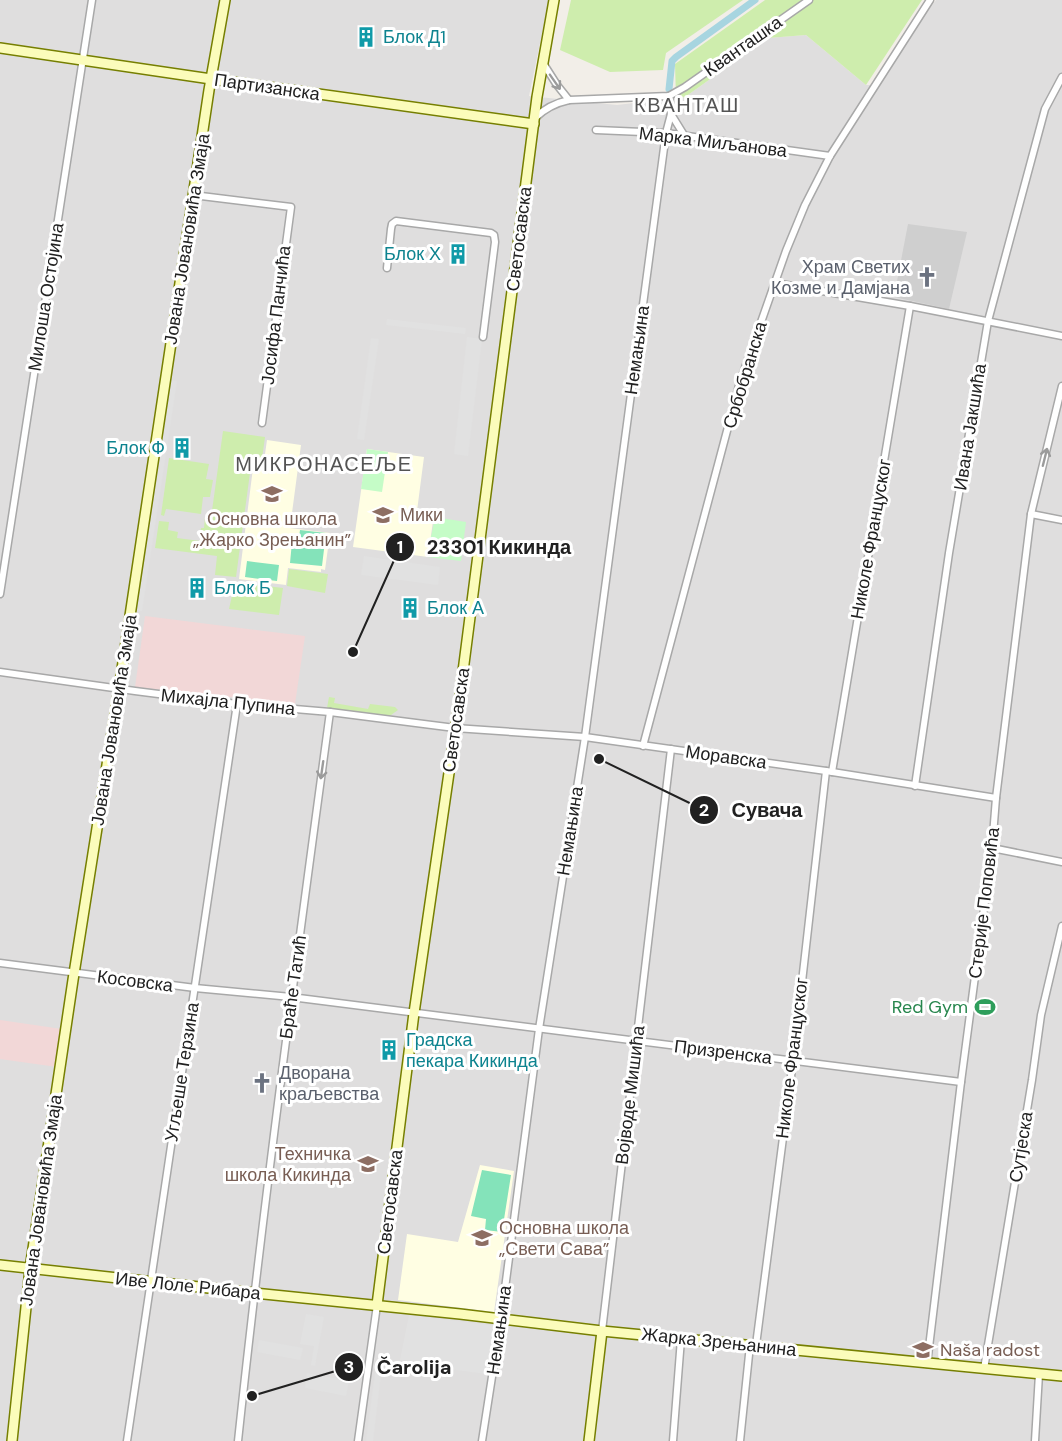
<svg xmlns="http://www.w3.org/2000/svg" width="1062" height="1441" viewBox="0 0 1062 1441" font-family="'DM Sans',sans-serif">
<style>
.residential{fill:#dfdede}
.commercial{fill:#f2d7d7}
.education{fill:#fffee3}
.religious{fill:#cfcfcf}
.grass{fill:#ceedad}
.park{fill:#c5fcc7}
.pitch{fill:#84e3ba}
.parking{fill:#e1e1e1}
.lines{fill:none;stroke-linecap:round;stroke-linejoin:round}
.canal{stroke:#a7d5e0;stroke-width:7}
.street-casing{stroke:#a8a8a8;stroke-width:9}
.secondary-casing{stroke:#767f01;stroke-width:12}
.street{stroke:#fff;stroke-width:6}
.secondary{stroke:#fbfcbb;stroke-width:9}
.oneway{stroke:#9b9b9b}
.labels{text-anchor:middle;stroke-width:6;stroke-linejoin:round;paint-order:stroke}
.culture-label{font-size:18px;fill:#0d838f;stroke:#fff;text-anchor:start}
.street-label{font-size:18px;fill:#212121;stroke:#fff}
.worship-label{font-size:18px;fill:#5b616d;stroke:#fff;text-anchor:end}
.education-label{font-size:18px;fill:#785e54;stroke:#fff;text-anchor:start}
.leisure-label{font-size:18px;fill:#27864d;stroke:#fff;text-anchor:end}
.neighbourhood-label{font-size:20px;letter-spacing:1.5px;fill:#545454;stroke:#fff}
.leader{fill:none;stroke:#212121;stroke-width:2}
.callout-dot{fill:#212121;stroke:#fff;stroke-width:2}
.mark-label{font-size:18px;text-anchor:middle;font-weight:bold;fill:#fff}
.callout-label{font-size:20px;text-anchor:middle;font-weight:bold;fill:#212121;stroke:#fff;stroke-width:6;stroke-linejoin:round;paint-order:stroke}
</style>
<rect width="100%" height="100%" fill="#f2eee8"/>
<polygon class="residential" points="0,0 549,0 529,96 617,105 685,97 768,38 806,35 866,85 873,85 936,0 1062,0 1062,1441 0,1441"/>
<g class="commercial">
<polygon points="145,616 305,636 295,704 135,687"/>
<polygon points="0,1020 62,1029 57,1067 0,1059"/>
</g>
<g class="education">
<polygon points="267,440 301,445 290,528 330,533 325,570 321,569 321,572 288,568 286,585 239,579 254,460 264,461"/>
<polygon points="367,449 424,457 417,511 434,514 428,557 353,547"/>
<polygon points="480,1165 514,1171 494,1312 398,1300 407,1234 458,1242"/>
</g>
<polygon class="religious" points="908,224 967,232 949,309 894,297"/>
<g class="grass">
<polygon points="571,0 743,0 666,53 663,70 610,72 560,50"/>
<polygon points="765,0 922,0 866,85 806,35 768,38 685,97 676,98 675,64"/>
<polygon points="223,431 265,437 262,459 252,458 236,577 215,575 217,556 155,548 159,521 169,522 168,530 178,532 177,538 200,541 201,528 204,528 205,517 211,518"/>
<polygon points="169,458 209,464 206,479 213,480 210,497 203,497 201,514 166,509 164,516 161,515"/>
<polygon points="289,569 328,574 325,593 287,586"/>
<polygon points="235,582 283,588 279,615 229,609"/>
<polygon points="329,697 335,698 334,703 368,709 370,704 395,707 398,710 391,715 381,715 327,708"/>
</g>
<g class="park">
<polygon points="367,449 388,452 382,492 361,489"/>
<polygon points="435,517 466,522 461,561 427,557"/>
</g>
<g class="pitch">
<polygon points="300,530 326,533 322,566 290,563 292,542 298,543"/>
<polygon points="247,561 279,565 277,581 245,577"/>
<polygon points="482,1170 511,1175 502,1232 485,1230 486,1219 471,1216"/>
</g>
<g class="parking">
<polygon points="387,319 466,328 465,334 386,325"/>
<polygon points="467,337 482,339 468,456 454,454"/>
<polygon points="371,338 379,339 364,440 357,439"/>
<polygon points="166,379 177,381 142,611 131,610"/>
<polygon points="364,556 440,567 438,585 361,575"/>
<polygon points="306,1314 324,1317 315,1366 311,1365 314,1346 300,1344"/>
<polygon points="409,1315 498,1326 494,1375 426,1366 426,1363 400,1360"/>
<polygon points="259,1340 303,1348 300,1360 257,1352"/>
<polygon points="307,1373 349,1381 346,1396 305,1388"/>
<polygon points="375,1373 381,1374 373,1441 366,1441"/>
</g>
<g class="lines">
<polyline class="canal" points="669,89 672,61 676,57 755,0"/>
<g class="street-casing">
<g id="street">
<polyline points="543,63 557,85 569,100"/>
<polyline points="671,114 684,135"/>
<path d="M535,118C545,108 555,103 569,100L669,96L685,87L809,0"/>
<polyline points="596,130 666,133 830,156"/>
<polyline points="193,195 291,207 262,423"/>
<polyline points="387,268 391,229 392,224 396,221 491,233 494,235 495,242 483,337"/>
<polyline points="775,283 910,306 1062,336"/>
<polyline points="1031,514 1062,520"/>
<polyline points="0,594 92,0"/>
<polyline points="0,672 135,691 237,704 330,712 455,728 585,737 826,771 996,798"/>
<polyline points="643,746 740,382 786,251 805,205 830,156 930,0"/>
<polyline points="832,772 910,306"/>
<polyline points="915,786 949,553 988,321 1045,109 1062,77"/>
<polyline points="992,848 1062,862"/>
<polyline points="0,963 195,988 291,997 961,1082"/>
<polyline points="602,1331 671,749"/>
<polyline points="756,1345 793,1061 826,771"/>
<polyline points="927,1364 961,1082 992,848 996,798 1031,514 1062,386"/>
<polyline points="984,1369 1032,1080 1041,1015 1062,926"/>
<polyline points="127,1441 237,704"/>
<path d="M238,1441C264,1198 297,955 330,712"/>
<polyline points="358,1441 377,1305"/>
<polyline points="482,1441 501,1319 539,1029 585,737 666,133 671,114 669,96"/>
<polyline points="673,1441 681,1339"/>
<polyline points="740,1441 750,1345"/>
<polyline points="1035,1441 1039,1374"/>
</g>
</g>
<g class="secondary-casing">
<g id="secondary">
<polyline points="0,48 211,79 534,124"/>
<polyline points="0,1265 254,1293 460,1314 602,1331 1062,1376"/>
<polyline points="377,1305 414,1013 457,718 537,97 554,0"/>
<polyline points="12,1441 30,1269 73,980 119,689 209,90 225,0"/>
<polyline points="589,1441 602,1331"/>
</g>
</g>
<use href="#street" class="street"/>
<use href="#secondary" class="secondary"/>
</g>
<defs><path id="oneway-shaft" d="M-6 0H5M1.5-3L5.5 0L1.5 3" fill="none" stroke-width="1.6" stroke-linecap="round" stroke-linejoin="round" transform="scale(1.5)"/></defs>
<g class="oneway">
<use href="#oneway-shaft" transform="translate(555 82) rotate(55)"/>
<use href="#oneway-shaft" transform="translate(1045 457) rotate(-76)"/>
<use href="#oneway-shaft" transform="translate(322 770) rotate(98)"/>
</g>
<defs>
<g id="building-bare" transform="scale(1.62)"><path d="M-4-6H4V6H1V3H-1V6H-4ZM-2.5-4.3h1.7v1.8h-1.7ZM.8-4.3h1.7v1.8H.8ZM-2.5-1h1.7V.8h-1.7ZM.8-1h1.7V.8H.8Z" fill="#0f9aa8" stroke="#fff" stroke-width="2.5" paint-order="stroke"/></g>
<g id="church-bare" transform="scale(1.62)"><path d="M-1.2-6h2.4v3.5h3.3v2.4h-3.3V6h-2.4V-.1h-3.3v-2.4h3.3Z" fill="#6b7280" stroke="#fff" stroke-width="2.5" paint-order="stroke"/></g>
<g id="school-bare" transform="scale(1.62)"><path d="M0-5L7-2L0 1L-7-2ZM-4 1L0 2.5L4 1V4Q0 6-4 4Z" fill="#8d6e63" stroke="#fff" stroke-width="2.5" paint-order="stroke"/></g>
<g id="stadium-bare" transform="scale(1.62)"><path d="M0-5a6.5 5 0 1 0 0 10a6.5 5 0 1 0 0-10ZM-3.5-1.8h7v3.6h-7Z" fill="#2e9e5b" stroke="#fff" stroke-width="2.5" paint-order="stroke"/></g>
</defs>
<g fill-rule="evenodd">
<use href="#building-bare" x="366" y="37"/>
<use href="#building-bare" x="458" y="254"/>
<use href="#church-bare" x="927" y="277"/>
<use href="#building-bare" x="182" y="448"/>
<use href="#school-bare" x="272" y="494"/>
<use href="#school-bare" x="383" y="515"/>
<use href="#building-bare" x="197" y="588"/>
<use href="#building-bare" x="410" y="608"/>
<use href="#stadium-bare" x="985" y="1007"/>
<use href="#building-bare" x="389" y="1050"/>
<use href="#church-bare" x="262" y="1083"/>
<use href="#school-bare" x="368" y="1164"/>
<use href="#school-bare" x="482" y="1238"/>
<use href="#school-bare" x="923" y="1350"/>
</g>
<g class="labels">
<g class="culture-label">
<text x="383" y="43">Блок Д1</text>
<text x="441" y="260" text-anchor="end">Блок Х</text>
<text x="165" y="454" text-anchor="end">Блок Ф</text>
<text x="214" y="594">Блок Б</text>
<text x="427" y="614">Блок А</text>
<text x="406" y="1046">Градска<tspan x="406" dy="21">пекара Кикинда</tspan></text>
</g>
<g class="street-label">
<text transform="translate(743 46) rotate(-35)" y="6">Кванташка</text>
<text transform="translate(267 87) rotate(8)" y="6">Партизанска</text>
<text transform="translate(713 142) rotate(7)" y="6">Марка Миљанова</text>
<text transform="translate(187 239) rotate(-81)" y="6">Јована Јовановића Змаја</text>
<text transform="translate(519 239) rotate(-83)" y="6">Светосавска</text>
<text transform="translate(46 297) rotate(-81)" y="6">Милоша Остојина</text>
<text transform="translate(276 315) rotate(-83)" y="6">Јосифа Панчића</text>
<text transform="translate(637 350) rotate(-82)" y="6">Немањина</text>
<text transform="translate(745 375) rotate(-73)" y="6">Србобранска</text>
<text transform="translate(970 427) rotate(-81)" y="6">Ивана Јакшића</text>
<text transform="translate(871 539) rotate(-80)" y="6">Николе Француског</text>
<text transform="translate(228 702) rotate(6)" y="6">Михајла Пупина</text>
<text transform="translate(114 720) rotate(-81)" y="6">Јована Јовановића Змаја</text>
<text transform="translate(456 720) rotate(-82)" y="6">Светосавска</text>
<text transform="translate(726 757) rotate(8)" y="6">Моравска</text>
<text transform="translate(570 831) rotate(-81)" y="6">Немањина</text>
<text transform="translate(984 903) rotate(-83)" y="6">Стерије Поповића</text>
<text transform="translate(135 981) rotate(7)" y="6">Косовска</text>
<text transform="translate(293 987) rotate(-82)" y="6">Браће Татић</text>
<text transform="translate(723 1052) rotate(7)" y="6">Призренска</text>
<text transform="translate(792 1058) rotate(-83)" y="6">Николе Француског</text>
<text transform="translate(182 1072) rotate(-81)" y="6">Угљеше Терзина</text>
<text transform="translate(630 1095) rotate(-83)" y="6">Војводе Мишића</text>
<text transform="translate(1021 1147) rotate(-81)" y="6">Сутјеска</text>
<text transform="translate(41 1200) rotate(-82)" y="6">Јована Јовановића Змаја</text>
<text transform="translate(390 1202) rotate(-83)" y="6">Светосавска</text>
<text transform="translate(188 1286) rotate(6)" y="6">Иве Лоле Рибара</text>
<text transform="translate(499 1330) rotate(-82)" y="6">Немањина</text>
<text transform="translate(719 1342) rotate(6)" y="6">Жарка Зрењанина</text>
</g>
<g class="worship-label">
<text x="910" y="273">Храм Светих<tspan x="910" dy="21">Козме и Дамјана</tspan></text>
<text x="279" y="1079" text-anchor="start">Дворана<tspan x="279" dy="21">краљевства</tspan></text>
</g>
<g class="education-label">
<text x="400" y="521">Мики</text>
<text x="272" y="525" text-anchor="middle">Основна школа<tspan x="272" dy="21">„Жарко Зрењанин”</tspan></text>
<text x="351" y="1160" text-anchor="end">Техничка<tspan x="351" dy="21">школа Кикинда</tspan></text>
<text x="499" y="1234">Основна школа<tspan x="499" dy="21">„Свети Сава”</tspan></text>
<text x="940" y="1356">Naša radost</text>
</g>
<g class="leisure-label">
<text x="968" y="1013">Red Gym</text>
</g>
<g class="neighbourhood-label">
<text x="687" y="112">КВАНТАШ</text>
<text x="324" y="471">МИКРОНАСЕЉЕ</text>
</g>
</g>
<path class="leader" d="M353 652L400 547M599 759L704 810M252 1396L349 1367"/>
<g class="callout-dot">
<circle cx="353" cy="652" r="6"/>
<circle cx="599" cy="759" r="6"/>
<circle cx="252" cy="1396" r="6"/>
<circle cx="400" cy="547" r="15"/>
<circle cx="704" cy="810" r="15"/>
<circle cx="349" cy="1367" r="15"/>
</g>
<g class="mark-label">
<text x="400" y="553">1</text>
<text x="704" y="816">2</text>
<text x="349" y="1373">3</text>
</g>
<g class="callout-label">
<text x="499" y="554">23301 Кикинда</text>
<text x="767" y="817">Сувача</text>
<text x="414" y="1374">Čarolija</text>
</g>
</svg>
